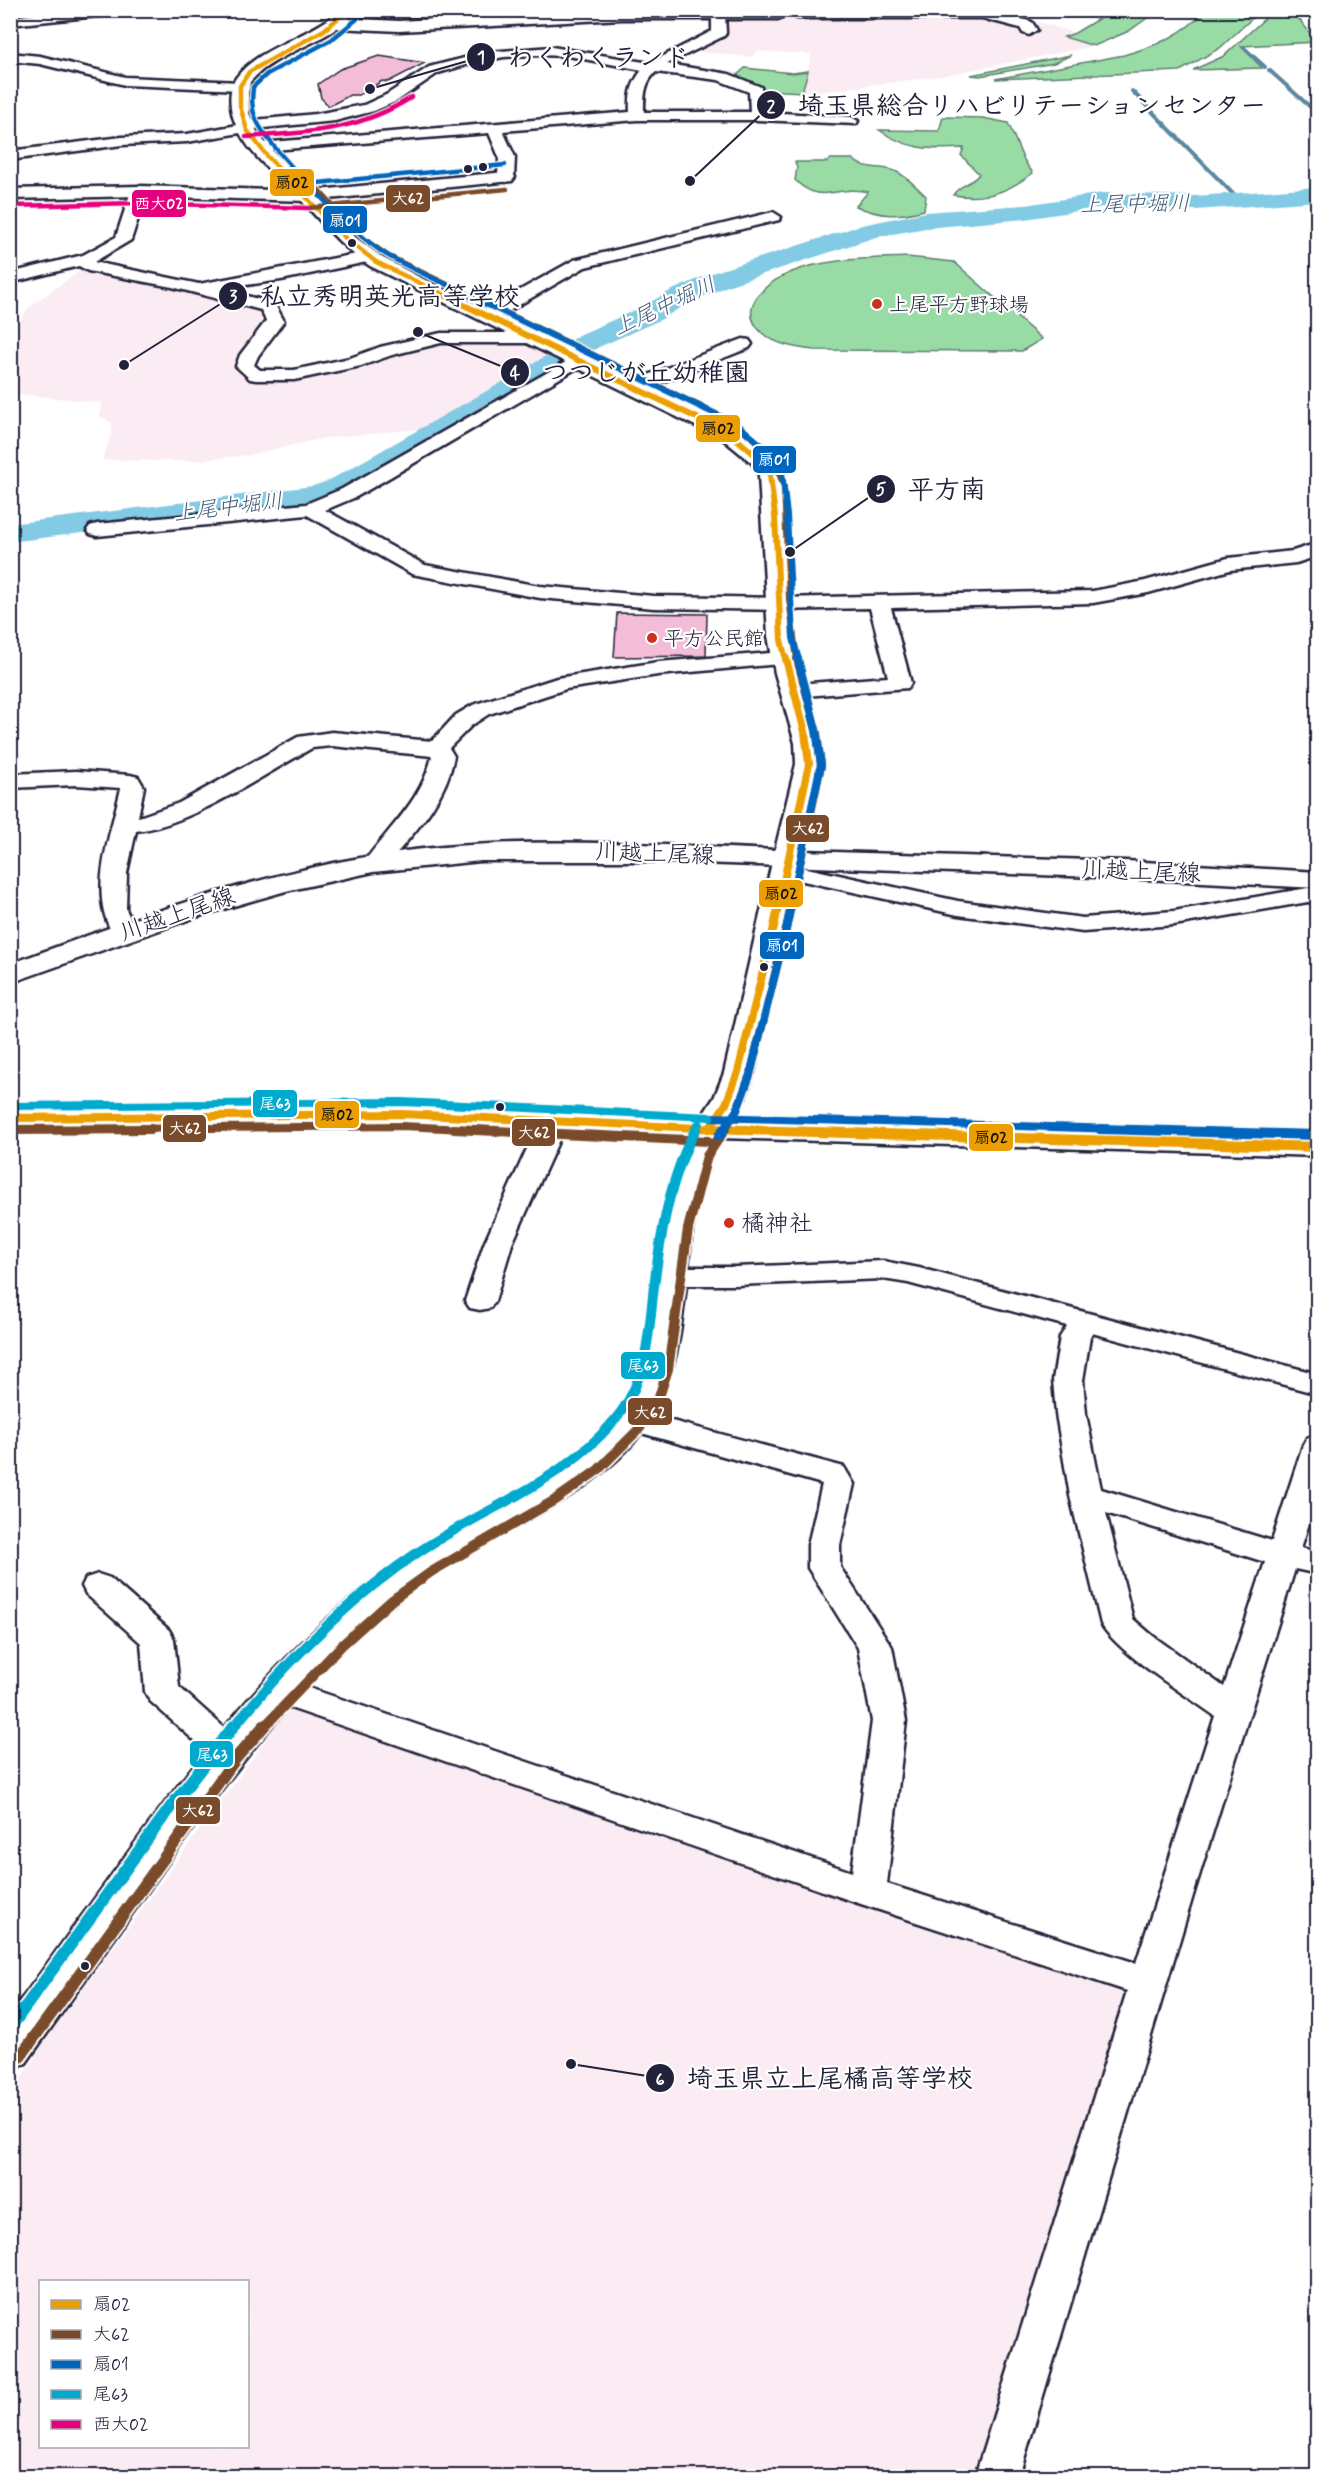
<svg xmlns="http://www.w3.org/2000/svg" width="1328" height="2487" viewBox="0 0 1328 2487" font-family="Mynerve,'Klee One',sans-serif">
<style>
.built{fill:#fbebf3;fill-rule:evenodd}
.green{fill:#99dba5;stroke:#5e7e70;stroke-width:1.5}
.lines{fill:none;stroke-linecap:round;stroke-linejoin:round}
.stream{stroke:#5c87a0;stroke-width:4}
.river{fill:#83cae4;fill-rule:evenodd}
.building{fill:#f3bdd7;stroke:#22223b;stroke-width:1.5}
.minor-casing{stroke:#22223b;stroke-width:5}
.tertiary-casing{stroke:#22223b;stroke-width:5}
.primary-casing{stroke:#22223b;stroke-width:5}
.minor{fill:#fff;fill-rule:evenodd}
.tertiary{fill:#fff;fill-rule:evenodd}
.primary{fill:#fff;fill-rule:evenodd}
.bus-1-far3-casing{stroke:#fff;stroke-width:7}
.bus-1-far2-casing{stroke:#fff;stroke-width:9}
.bus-1-far1-casing{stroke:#fff;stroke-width:11}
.bus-1-casing{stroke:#fff;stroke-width:14}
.bus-2-far4-casing{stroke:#fff;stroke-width:7}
.bus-2-far3-casing{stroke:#fff;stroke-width:9}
.bus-2-far2-casing{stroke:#fff;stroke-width:11}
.bus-2-far1-casing{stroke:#fff;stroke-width:14}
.bus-2-casing{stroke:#fff;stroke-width:16}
.bus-3-far3-casing{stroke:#fff;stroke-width:7}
.bus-3-far2-casing{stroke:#fff;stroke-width:9}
.bus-3-far1-casing{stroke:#fff;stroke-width:11}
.bus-3-casing{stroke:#fff;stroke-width:14}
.bus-4-far2-casing{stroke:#fff;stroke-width:11}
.bus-4-far1-casing{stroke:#fff;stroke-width:14}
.bus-4-casing{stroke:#fff;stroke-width:16}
.bus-5-casing{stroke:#fff;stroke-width:7}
.bus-1-far3{stroke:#ec9f03;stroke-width:4.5}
.bus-1-far2{stroke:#ec9f03;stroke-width:6}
.bus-1-far1{stroke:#ec9f03;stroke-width:8}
.bus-1{stroke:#ec9f03;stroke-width:10}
.bus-2-far4{stroke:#7a4b2a;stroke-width:4.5}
.bus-2-far3{stroke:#7a4b2a;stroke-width:6}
.bus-2-far2{stroke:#7a4b2a;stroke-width:8}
.bus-2-far1{stroke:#7a4b2a;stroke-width:10}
.bus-2{stroke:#7a4b2a;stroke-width:12}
.bus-3-far3{stroke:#0065bd;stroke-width:4.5}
.bus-3-far2{stroke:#0065bd;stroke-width:6}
.bus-3-far1{stroke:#0065bd;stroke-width:8}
.bus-3{stroke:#0065bd;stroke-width:10}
.bus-4-far2{stroke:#00a9ce;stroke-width:8}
.bus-4-far1{stroke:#00a9ce;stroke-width:10}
.bus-4{stroke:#00a9ce;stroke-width:12}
.bus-5{stroke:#e5007d;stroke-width:4.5}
.bus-dot{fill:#22223b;stroke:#fff;stroke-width:2}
.poi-dot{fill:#c8321e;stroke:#fff;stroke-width:2}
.labels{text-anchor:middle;stroke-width:4.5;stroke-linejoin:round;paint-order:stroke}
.far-poi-label{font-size:20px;fill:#22223b;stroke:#fff;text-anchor:start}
.far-water-label{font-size:22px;font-style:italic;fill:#445d76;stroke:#fff}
.street-label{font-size:24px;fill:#22223b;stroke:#fff}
.poi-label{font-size:24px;fill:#22223b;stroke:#fff;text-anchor:start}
.leader{fill:none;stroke:#22223b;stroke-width:2}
.callout-dot{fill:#22223b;stroke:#fff;stroke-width:2}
.mark-label{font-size:18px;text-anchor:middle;font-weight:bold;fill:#fff}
.callout-label{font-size:26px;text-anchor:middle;font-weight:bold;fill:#22223b;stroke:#fff;stroke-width:4.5;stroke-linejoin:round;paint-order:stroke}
.line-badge{stroke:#fff;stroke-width:2}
.badge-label{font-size:16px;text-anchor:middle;font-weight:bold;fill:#fff}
.pale-badge-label{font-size:16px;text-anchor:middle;font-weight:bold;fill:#111}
</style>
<rect width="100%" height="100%" fill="#fff"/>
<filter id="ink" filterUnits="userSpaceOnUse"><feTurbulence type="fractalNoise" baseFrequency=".0167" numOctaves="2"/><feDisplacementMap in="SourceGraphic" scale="12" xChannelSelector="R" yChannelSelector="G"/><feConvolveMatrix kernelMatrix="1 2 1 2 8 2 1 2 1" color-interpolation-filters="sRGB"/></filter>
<g filter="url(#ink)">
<g class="built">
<polygon points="717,10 1001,11 1075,33 1065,37 1094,46 940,76 818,92 802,92 812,54 757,51 752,57 689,51 718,38"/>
<polygon points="83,269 170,284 257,309 266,317 237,363 240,375 257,380 302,378 333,369 361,367 388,356 446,341 517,341 552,358 431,428 324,438 249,455 190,461 102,460 112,433 112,423 100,416 102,403 11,393 10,336 29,307"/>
<path d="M301,1708L1125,1986L1132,1997L1017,2363L978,2476H11V2094L50,2034L287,1711ZM40,2282H248V2446H40Z"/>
</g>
<g class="green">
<polygon points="1113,10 1157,11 1129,31 1094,46 1064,37 1075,33"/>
<path d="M1207,10L1260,11L1220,48L1180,71L995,79L1124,55C1159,45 1180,36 1207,10Z"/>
<polygon points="1274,10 1317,14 1317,16 1296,15 1317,42 1241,46 1262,68 1193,70 1224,56"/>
<polygon points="376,11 376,10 588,11 405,21 403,12"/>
<polygon points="1071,55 1054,63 980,76 971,75"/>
<polygon points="745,68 793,73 808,71 802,92 767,90 735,77"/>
<path d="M943,117L983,118L1008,123C1017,141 1020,158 1033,173C1006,193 986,200 953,195C961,183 971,185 979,174L961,155L964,148C930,150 908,150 879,130L939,131Z"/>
<path d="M831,159H853C864,171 881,165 895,171C907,176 917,188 926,196L924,210C899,217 880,217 856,206L868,192C836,184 822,207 795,180L797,168L795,162H827Z"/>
<path d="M907,257L954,262L1042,339L1022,351L814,350C797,348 776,345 762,333C734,306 769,281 792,272C827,258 870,259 907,257Z"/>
</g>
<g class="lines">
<g class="stream">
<polyline points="1300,12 1318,13"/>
<polyline points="1243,47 1265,67"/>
<polyline points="1269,70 1318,114"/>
<polyline points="1132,91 1235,196"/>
</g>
<polygon class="river" points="1318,187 1318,201 1196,210 1103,207 1025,219 926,228 876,237 730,285 688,303 660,320 599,347 540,384 350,493 318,503 10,542 10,524 313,486 328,481 520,372 579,335 640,308 670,291 712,273 862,225 926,212 1025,205 1103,193 1196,196"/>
</g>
<g class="building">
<polygon points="379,56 425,63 388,82 382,81 359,95 350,95 329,106 321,98 318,84 340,69"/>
<polygon points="617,613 707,614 706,656 614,657"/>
</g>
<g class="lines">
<g class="minor-casing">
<g id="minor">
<polygon points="74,10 124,10 118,14 10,25 10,17"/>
<path d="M712,10L725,12L726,33L724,36L667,64L729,74L761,87L764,112L851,117L858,121L856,124L757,120H637L503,131L515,157L514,177L506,182L498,177L499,157L489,133L260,151L253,147L260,143L630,112C629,95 631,84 642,70L568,56L536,55L504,57L472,63L438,73L397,101L374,111L335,121L253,129L246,132L187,142L122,145L10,160V151L122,137L187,134L238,125L245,121L316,114L364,105L386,95L429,67L488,52L552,47L650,63L712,31ZM656,72L718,80L749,92L750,112H644C644,96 644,83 656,72Z"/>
<polygon points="10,53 40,56 125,77 241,82 248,86 241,90 125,85 40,64 10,61"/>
<polygon points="139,186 147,191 131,240 94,262 199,284 367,252 375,257 367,262 281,280 219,289 274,303 284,321 258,356 254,365 260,370 294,370 350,358 380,347 441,333 532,333 538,334 541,338 538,342 532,343 441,343 392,355 361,366 294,380 256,380 250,379 236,366 240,355 266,321 261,310 172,287 88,271 79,266 10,283 10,273 83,255 116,237 131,191"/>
<polygon points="773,212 781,217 779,220 585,267 493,320 481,320 478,316 481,312 574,260"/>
<polygon points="743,339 749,340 752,344 749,348 639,391 627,391 624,387 627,383"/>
<polygon points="578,355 584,356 587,360 584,364 356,497 325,510 425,565 540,586 654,596 779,598 1093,591 1145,581 1228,558 1293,551 1318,543 1318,556 1296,563 1230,570 1148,593 1093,603 891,608 911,683 908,688 792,697 784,695 781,690 784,685 888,677 870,608 779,610 654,608 540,598 412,574 307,515 97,536 90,534 87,530 90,526 97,524 306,504 342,489"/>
<path d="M783,652L791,653L794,658L791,663L658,675L566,689L489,714L472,725L449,748L454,756C446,801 412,835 383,869L375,871L367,869L363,864C388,828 422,801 432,756L332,746L312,748C263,775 189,826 136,831L127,873L126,909L136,932L133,937L124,939L115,937C86,895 111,834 121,788L76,785L10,788V774L76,771L130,775L138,777L144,787L138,817L142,816L179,803L298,737L332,732L432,741L456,715L473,705L557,678L658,662Z"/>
<polygon points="784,863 958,901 1083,918 1174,911 1308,888 1318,890 1318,904 1308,902 1174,925 1083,932 958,915 776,875 772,870 776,865"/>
<polygon points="553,1114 563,1116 567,1122 512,1244 495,1301 490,1308 480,1310 470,1308 465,1301 484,1244 539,1122 543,1116"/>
<path d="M883,1261L919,1268L1318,1374V1394L1092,1333L1090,1337L1083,1380L1086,1414L1101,1489L1272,1541L1303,1445L1307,1438L1318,1435V1496L1301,1548L1318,1552V1574L1295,1569L1195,1889L1019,2476H975L1127,1991L855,1902L267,1700L262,1691L267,1682L279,1678L291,1682L852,1872L872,1721L858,1648L808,1568V1545L822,1484L620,1427L616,1420L620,1413L631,1410L844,1467L854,1484L840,1545V1567L892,1647L906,1721L887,1884L1136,1963L1215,1716C1185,1694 1119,1654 1101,1624L1070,1496L1056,1414L1053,1380L1060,1337L1067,1326L908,1283L883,1279L736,1285H668L658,1282L654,1276L658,1270L668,1267H736ZM1106,1513L1265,1562L1224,1687L1153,1636L1133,1619Z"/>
<polygon points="98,1574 110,1578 169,1630 174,1639 179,1687 239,1741 244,1750 239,1759 227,1763 215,1759 150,1701 145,1692 141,1643 86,1594 82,1586 86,1578"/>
</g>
</g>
<g class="tertiary-casing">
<g id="tertiary">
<polygon points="601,10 784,10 787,14 779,19 622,19 399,31 336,28 328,23 336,18 399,21"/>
<polygon points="791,10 991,10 1032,22 1037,30 1029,35 1023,33 1020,28 982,18 797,18 792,16 789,13"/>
<polygon points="506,172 512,173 515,177 512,181 308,201 139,196 10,199 10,189 139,186 308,191"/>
<path d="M787,850L797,852L801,858L754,1073L745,1098L730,1120L1318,1137V1156L718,1138C673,1228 702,1347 645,1428C601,1490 522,1521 459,1559C429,1576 402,1597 376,1619C289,1696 228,1778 162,1871C116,1935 71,1999 26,2063L10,2068C10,2055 7,2025 11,2014C14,2006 24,1997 29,1989C47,1965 64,1940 82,1916C175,1789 265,1657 395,1564C464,1514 569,1482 619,1411C647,1372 647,1318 653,1271C658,1229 667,1175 688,1137L402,1123L10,1127V1109L402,1105L700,1119L714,1098L724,1073L773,858L777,852Z"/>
</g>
</g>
<g class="primary-casing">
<path id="primary" d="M340,10H356C329,45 278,49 250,82L248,93L249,113L256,130L266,144L356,238L383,258L419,277L740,430L768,454L781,475L792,636L799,673L821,743L822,764L802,851L1126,861L1318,872V888L1126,878L643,861H481L373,872L286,891L199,916L10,983V964C128,920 247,877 371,856C505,834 641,844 775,850L796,764L795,743L775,673L768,636L759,475L752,463L724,440L370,266C342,248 323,223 300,199C278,177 250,156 237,127C230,113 227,91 236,78C259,46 310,38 340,10Z"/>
</g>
<use href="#minor" class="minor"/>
<use href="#tertiary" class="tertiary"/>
<use href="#primary" class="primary"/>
<g class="bus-1-far3-casing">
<polyline id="bus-1-far3" points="348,10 324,30 249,72 240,86 240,106 247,130 267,156 343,236 376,262 436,291"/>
</g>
<g class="bus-1-far2-casing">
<polyline id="bus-1-far2" points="433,290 732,435 760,459 770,475 775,516 781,640 786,660"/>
</g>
<g class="bus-1-far1-casing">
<g id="bus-1-far1">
<polyline points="10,1118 402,1114 742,1130"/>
<polyline points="709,1129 726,1104 738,1072 773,931 809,764 805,732 786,659"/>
</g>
</g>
<g class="bus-1-casing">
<polyline id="bus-1" points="710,1129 1318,1147"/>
</g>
<g class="bus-2-far4-casing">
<g id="bus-2-far4">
<polyline points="317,188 362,237 389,256 462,291"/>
<polyline points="309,208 507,189"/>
</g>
</g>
<g class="bus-2-far3-casing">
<polyline id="bus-2-far3" points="458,290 737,424 767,451 777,468 784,487 789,599 797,660"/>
</g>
<g class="bus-2-far2-casing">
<g id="bus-2-far2">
<polyline points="10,1130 402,1126 485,1130"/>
<polyline points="724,1130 737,1110 750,1075 785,934 821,766 817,733 797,659"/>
</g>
</g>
<g class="bus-2-far1-casing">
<g id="bus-2-far1">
<polyline points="454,1129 708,1141"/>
<polyline points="10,1130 151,1129"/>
<polyline points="263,1728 342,1645 392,1600 431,1572 555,1500 598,1470 640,1428 659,1397 668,1369 688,1229 707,1156 725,1129"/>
</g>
</g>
<g class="bus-2-casing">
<polyline id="bus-2" points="20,2057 236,1758 264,1726"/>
</g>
<g class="bus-3-far3-casing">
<g id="bus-3-far3">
<path d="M357,19L331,40L267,74L253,87C252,98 251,108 256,119C267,147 355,234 382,252C406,267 435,279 461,291"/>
<polyline points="307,184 505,165"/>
</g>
</g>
<g class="bus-3-far2-casing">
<polyline id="bus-3-far2" points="457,290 738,425 769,451 782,472 787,515 793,638 799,660"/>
</g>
<g class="bus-3-far1-casing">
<g id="bus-3-far1">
<polyline points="709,1117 1151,1130"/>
<polyline points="723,1130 737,1110 750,1075 785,934 821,764 816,730 798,659"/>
</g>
</g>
<g class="bus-3-casing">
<g id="bus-3">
<polyline points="1100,1129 1318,1135"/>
<polyline points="719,1136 724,1129"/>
</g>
</g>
<g class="bus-4-far2-casing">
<g id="bus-4-far2">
<polyline points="10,1106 402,1102 710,1117"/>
<polyline points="695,1130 699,1123"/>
</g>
</g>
<g class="bus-4-far1-casing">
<path id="bus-4-far1" d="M233,1728C286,1663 347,1600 417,1553C485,1507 570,1480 621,1412C648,1375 649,1329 654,1286C661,1233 670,1176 696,1129"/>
</g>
<g class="bus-4-casing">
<polyline id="bus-4" points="10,2028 170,1808 234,1726"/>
</g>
<g class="bus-5-casing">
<g id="bus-5">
<path d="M246,137C307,133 359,131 412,97"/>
<polyline points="10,206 139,203 308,208"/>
</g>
</g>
<use href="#bus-1-far3" class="bus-1-far3"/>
<use href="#bus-1-far2" class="bus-1-far2"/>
<use href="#bus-1-far1" class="bus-1-far1"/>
<use href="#bus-1" class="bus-1"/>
<use href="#bus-2-far4" class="bus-2-far4"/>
<use href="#bus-2-far3" class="bus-2-far3"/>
<use href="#bus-2-far2" class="bus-2-far2"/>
<use href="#bus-2-far1" class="bus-2-far1"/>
<use href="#bus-2" class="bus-2"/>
<use href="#bus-3-far3" class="bus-3-far3"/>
<use href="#bus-3-far2" class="bus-3-far2"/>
<use href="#bus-3-far1" class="bus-3-far1"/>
<use href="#bus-3" class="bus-3"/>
<use href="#bus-4-far2" class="bus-4-far2"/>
<use href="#bus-4-far1" class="bus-4-far1"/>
<use href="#bus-4" class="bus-4"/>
<use href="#bus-5" class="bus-5"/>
</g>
</g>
<g class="bus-dot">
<circle cx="483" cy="167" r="5"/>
<circle cx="468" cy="169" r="5"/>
<circle cx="352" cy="243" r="5"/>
<circle cx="764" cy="967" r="5"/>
<circle cx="500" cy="1107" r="5"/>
<circle cx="85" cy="1966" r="5"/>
</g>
<g class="poi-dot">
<circle cx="877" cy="304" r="6"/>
<circle cx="652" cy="638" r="6"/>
<circle cx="729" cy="1223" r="6"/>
</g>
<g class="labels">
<g class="far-poi-label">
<text x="889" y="311">上尾平方野球場</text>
<text x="664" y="645">平方公民館</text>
</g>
<g class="far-water-label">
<text transform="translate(1135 203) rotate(-1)" y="8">上尾中堀川</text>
<text transform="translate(664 305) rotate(-25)" y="8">上尾中堀川</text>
<text transform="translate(228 506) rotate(-7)" y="8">上尾中堀川</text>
</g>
<g class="street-label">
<text transform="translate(655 853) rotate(2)" y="8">川越上尾線</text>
<text transform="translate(1141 871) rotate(2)" y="8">川越上尾線</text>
<text transform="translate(177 914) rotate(-19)" y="8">川越上尾線</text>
</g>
<g class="poi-label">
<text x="741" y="1231">橘神社</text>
</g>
</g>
<path class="leader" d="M370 89L481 57M690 181L771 105M124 365L233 296M418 332L515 372M790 552L881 489M571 2064L660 2078"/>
<g class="callout-dot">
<circle cx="370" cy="89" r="6"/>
<circle cx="690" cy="181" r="6"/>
<circle cx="124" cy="365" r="6"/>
<circle cx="418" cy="332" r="6"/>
<circle cx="790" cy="552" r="6"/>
<circle cx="571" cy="2064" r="6"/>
<circle cx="481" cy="57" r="15"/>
<circle cx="771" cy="105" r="15"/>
<circle cx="233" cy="296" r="15"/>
<circle cx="515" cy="372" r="15"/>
<circle cx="881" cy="489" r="15"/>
<circle cx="660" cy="2078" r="15"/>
</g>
<g class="mark-label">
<text x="481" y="63">1</text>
<text x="771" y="112">2</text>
<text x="233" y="302">3</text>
<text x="515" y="379">4</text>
<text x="881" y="495">5</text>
<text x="660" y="2085">6</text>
</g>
<g class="callout-label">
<text x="599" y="66">わくわくランド</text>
<text x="1032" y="114">埼玉県総合リハビリテーションセンター</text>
<text x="390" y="305">私立秀明英光高等学校</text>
<text x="646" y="381">つつじが丘幼稚園</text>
<text x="947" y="498">平方南</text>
<text x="830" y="2087">埼玉県立上尾橘高等学校</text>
</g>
<g class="line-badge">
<rect x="269" y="168" width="46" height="29" rx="6" fill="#ec9f03"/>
<rect x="385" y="184" width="46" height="29" rx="6" fill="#7a4b2a"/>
<rect x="131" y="189" width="56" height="29" rx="6" fill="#e5007d"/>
<rect x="322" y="205" width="46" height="29" rx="6" fill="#0065bd"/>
<rect x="695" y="414" width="46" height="29" rx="6" fill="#ec9f03"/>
<rect x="752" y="445" width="45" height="29" rx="6" fill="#0065bd"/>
<rect x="785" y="814" width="45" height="29" rx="6" fill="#7a4b2a"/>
<rect x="758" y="879" width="46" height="29" rx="6" fill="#ec9f03"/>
<rect x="759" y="931" width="46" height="29" rx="6" fill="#0065bd"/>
<rect x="252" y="1089" width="46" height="29" rx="6" fill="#00a9ce"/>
<rect x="314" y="1100" width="46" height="29" rx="6" fill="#ec9f03"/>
<rect x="162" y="1114" width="45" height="29" rx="6" fill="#7a4b2a"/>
<rect x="511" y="1118" width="45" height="29" rx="6" fill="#7a4b2a"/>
<rect x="968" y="1123" width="46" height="29" rx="6" fill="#ec9f03"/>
<rect x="620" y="1351" width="46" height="29" rx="6" fill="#00a9ce"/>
<rect x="627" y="1397" width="46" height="29" rx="6" fill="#7a4b2a"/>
<rect x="189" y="1740" width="45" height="28" rx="6" fill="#00a9ce"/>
<rect x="175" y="1796" width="46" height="29" rx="6" fill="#7a4b2a"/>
</g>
<g class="badge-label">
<text x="408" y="204">大62</text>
<text x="159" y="209">西大02</text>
<text x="345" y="226">扇01</text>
<text x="774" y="465">扇01</text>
<text x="808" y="834">大62</text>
<text x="782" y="951">扇01</text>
<text x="275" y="1109">尾63</text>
<text x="185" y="1134">大62</text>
<text x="534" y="1138">大62</text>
<text x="643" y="1371">尾63</text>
<text x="650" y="1418">大62</text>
<text x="212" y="1760">尾63</text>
<text x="198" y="1816">大62</text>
</g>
<g class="pale-badge-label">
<text x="292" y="188">扇02</text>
<text x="718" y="434">扇02</text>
<text x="781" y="899">扇02</text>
<text x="337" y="1120">扇02</text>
<text x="991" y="1143">扇02</text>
</g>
<rect width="1328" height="2487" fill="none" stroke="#fff" stroke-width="36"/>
<rect x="18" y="18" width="1292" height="2451" fill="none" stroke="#22223b" stroke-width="2" filter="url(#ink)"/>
<rect x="39" y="2280" width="210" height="168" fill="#ffffff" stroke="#a7a7b1" stroke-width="1.5"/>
<rect x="51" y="2300" width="30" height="9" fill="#ec9f03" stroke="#a7a7b1" stroke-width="1.5"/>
<text x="93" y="2310" font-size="18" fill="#22223b">扇02</text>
<rect x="51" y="2330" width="30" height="9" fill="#7a4b2a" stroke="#a7a7b1" stroke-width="1.5"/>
<text x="93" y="2340" font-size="18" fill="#22223b">大62</text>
<rect x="51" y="2360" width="30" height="9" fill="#0065bd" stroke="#a7a7b1" stroke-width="1.5"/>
<text x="93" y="2370" font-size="18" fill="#22223b">扇01</text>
<rect x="51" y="2390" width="30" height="9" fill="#00a9ce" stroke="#a7a7b1" stroke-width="1.5"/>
<text x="93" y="2400" font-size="18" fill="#22223b">尾63</text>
<rect x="51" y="2420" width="30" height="9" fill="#e5007d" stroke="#a7a7b1" stroke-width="1.5"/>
<text x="93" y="2430" font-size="18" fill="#22223b">西大02</text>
</svg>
